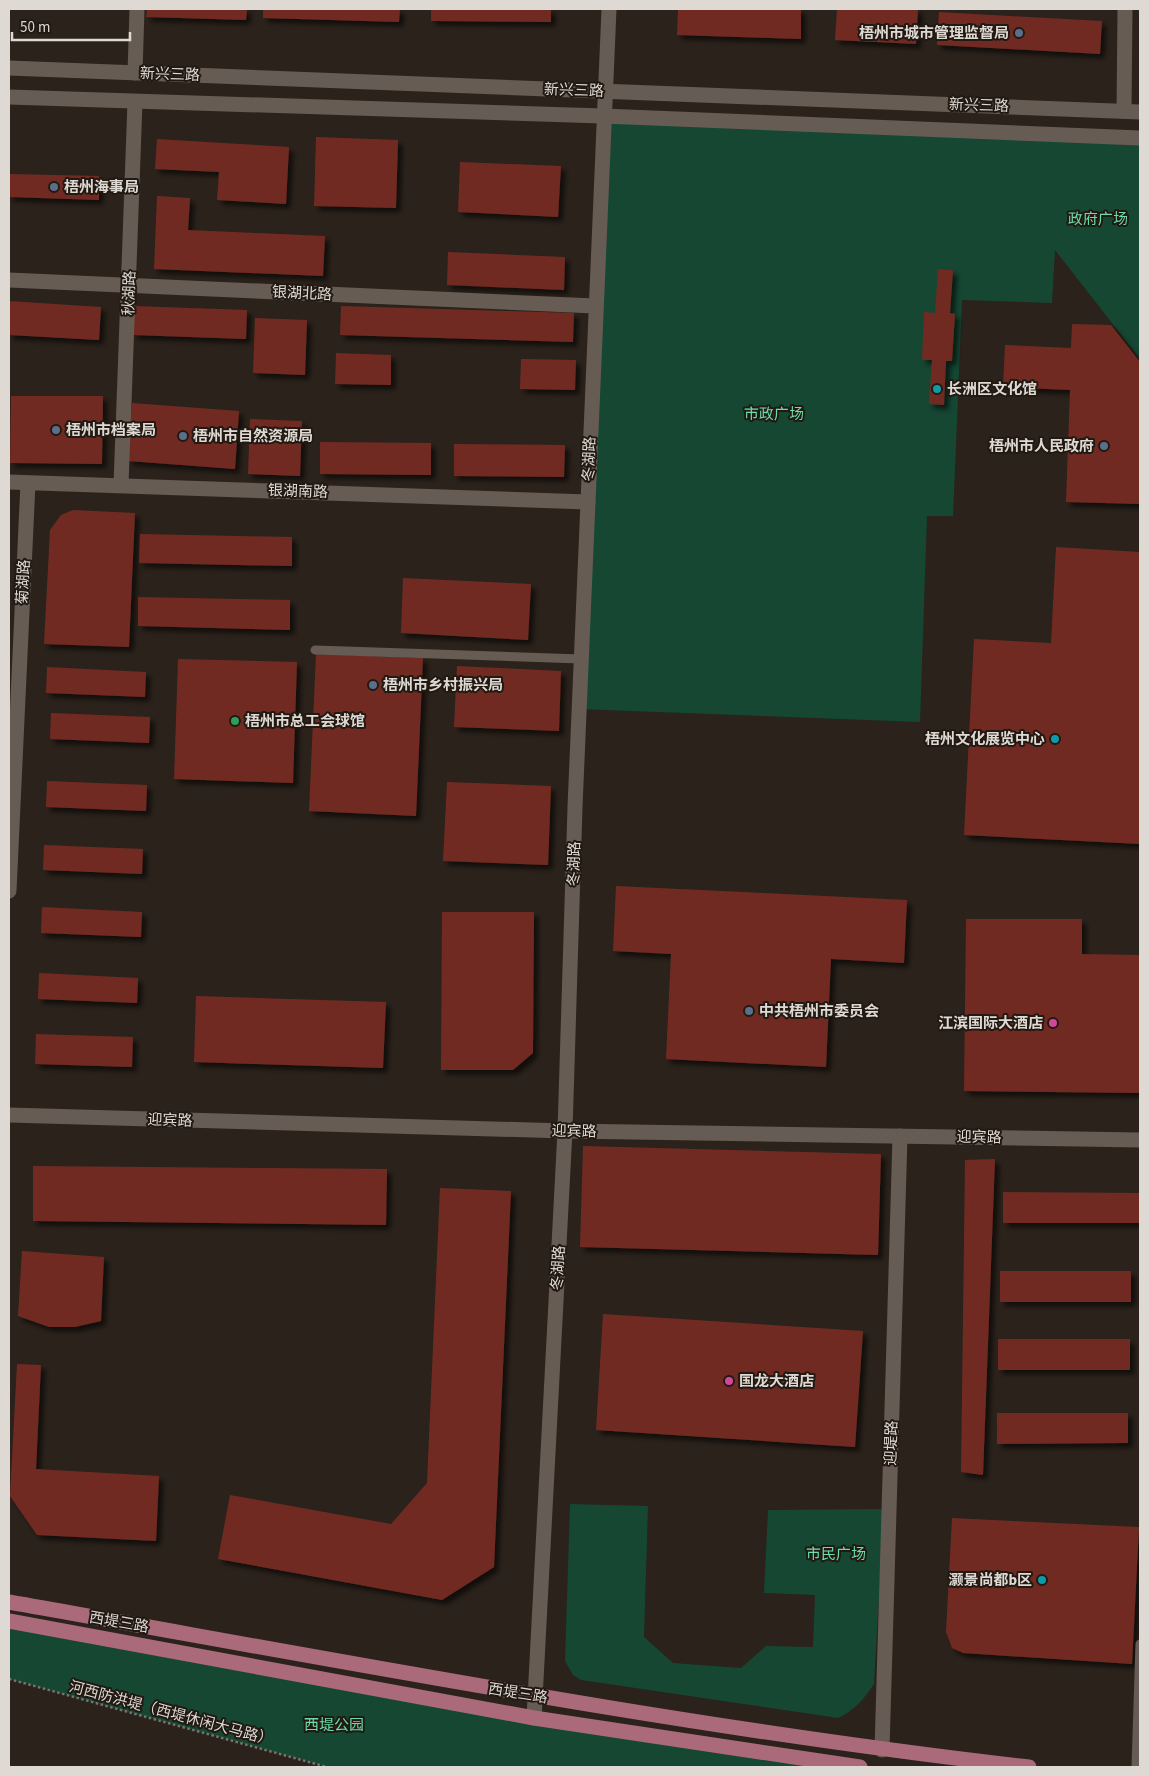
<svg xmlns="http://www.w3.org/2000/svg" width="1149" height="1776" viewBox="0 0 1149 1776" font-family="'Source Sans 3','Noto Sans SC',sans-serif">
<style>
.green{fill:#154733}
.building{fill:#6f2b23;filter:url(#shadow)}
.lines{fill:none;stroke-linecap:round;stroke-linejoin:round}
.path{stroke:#7a726c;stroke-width:2.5;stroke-dasharray:2.5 2.5;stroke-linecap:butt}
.lane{stroke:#675c54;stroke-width:9}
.street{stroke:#675c54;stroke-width:15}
.secondary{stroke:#675c54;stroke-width:15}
.primary{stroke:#ab6a7a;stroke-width:15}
.service-dot{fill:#5c6f8a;stroke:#211912;stroke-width:2}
.culture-dot{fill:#0f9aa8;stroke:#211912;stroke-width:2}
.leisure-dot{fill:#2e9e5b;stroke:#211912;stroke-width:2}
.hotel-dot{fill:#d1479c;stroke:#211912;stroke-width:2}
.labels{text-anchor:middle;stroke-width:4;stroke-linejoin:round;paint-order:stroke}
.poi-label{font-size:15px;font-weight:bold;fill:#dfd9d4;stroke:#211912;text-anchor:start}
.street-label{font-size:15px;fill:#dfd9d4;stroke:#211912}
.park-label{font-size:15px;fill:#69ddab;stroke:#211912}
</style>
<defs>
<filter id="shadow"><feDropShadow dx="4.5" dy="4.5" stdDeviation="2.5" flood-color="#0009"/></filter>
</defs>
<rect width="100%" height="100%" fill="#2b221b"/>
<g class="green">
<polygon points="603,116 1140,138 1140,359 1055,250 1052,303 962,300 953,516 927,516 920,722 579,709"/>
<path d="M570,1504L648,1506L644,1637L673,1663L741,1668L766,1646L813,1647L815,1595L764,1593L768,1510L884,1509L874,1684C863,1700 855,1710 838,1718L581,1680L573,1675L565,1661Z"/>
<polygon points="9,1621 860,1767 327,1767 9,1679"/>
</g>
<g class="building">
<polygon points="147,9 247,9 246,20 146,17"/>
<polygon points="263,9 400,9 399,22 263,18"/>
<polygon points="431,9 551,9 551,22 431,21"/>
<polygon points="678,9 801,9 801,39 677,35"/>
<polygon points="837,9 918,9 916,44 835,40"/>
<polygon points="939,12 1102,21 1100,54 937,45"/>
<polygon points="316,137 398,140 396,208 314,206"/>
<polygon points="157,139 289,147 286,204 217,200 219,172 155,169"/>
<polygon points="460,162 561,166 558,217 458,212"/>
<polygon points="9,174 99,176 99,200 9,197"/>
<polygon points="157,196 190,198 188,230 325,236 323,276 154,269"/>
<polygon points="448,252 565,257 564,290 447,285"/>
<polygon points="938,269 953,270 950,313 955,314 952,361 946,361 944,405 929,404 932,360 922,360 924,312 935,313"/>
<polygon points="9,301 101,307 99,340 9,335"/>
<polygon points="134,306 247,310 246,339 133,335"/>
<polygon points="341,306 574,313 573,342 340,335"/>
<polygon points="255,318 307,320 305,375 253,373"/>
<polygon points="1072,324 1111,325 1140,362 1140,504 1066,502 1070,390 1003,387 1005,345 1071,348"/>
<polygon points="336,353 391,355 391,385 335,384"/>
<polygon points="521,359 576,360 575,390 520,389"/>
<polygon points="11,396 103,396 102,464 10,463"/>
<polygon points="132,403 239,411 235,469 128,461"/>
<polygon points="250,419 302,421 300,476 248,474"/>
<polygon points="320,442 431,443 431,475 320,474"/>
<polygon points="454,444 565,445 564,477 454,476"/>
<polygon points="73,510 135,513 129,647 44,644 50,530 61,515"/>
<polygon points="140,534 292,537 292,566 139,563"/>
<polygon points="1056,547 1140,552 1140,844 964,835 974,639 1051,643"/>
<polygon points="403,578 531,584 528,640 401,633"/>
<polygon points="138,597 290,600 290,630 138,626"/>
<polygon points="316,654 423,658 416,816 309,811"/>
<polygon points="178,659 297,662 293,783 174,779"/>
<polygon points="457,666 561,671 559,731 454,727"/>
<polygon points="47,667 146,672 145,697 46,693"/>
<polygon points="51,713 150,717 149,743 50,739"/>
<polygon points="47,781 147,785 146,811 46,807"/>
<polygon points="447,782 551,786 548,865 443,861"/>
<polygon points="44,845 143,849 142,874 43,870"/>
<polygon points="616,886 907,900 904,963 831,959 826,1067 666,1059 671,954 613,951"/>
<polygon points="42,907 142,912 141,937 41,933"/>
<polygon points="442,912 534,912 533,1053 513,1070 441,1070"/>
<polygon points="966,919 1082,919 1082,954 1140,955 1140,1093 964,1091"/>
<polygon points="39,973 138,978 137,1003 38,999"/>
<polygon points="196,996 386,1002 383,1068 194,1062"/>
<polygon points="36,1034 133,1037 132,1067 35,1064"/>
<polygon points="583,1146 881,1154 878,1255 580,1247"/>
<polygon points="995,1159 983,1475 961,1472 965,1160"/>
<polygon points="33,1166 387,1169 386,1225 33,1221"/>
<polygon points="440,1188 511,1191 494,1567 442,1600 218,1559 230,1495 391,1524 427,1483"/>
<polygon points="1003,1192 1140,1193 1140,1223 1003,1223"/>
<polygon points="22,1251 104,1257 101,1321 75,1327 49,1327 18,1316"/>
<rect x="1000" y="1271" width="131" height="31"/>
<polygon points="603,1314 863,1331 855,1447 596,1430"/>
<rect x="998" y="1339" width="132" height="31"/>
<polygon points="17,1364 41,1365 36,1469 159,1476 156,1541 37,1535 10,1496"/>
<polygon points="997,1413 1128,1413 1128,1443 997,1444"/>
<polygon points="952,1518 1139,1527 1132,1664 963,1653 952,1648 946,1632"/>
</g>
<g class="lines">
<polyline class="path" points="9,1679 327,1767"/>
<g class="lane">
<polyline points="315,650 581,659"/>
<polyline points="1136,1767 1140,1644"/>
</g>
<g class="street">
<polyline points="135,73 137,9"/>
<polyline points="1124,111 1125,9"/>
<polyline points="9,280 595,306"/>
<polyline points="9,482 588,502"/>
<polyline points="121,485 135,102"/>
<polyline points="9,891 28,483"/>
<polyline points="9,1115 565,1131 1140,1140"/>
<polyline points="534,1718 565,1131 575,807 609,9"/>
<polyline points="882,1750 900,1136"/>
</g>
<g class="secondary">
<polyline points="9,68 1140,112"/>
<polyline points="9,97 603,116 1140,138"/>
</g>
<g class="primary">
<path d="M9,1602C348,1662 687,1728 1029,1767"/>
<polyline points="9,1621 534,1718 860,1767"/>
</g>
</g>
<g class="service-dot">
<circle cx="1019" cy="33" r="5"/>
<circle cx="54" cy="187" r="5"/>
<circle cx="56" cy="430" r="5"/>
<circle cx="183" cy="436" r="5"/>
<circle cx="1104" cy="446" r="5"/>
<circle cx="373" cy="685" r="5"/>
<circle cx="749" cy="1011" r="5"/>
</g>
<g class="culture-dot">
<circle cx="937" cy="389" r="5"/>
<circle cx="1055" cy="739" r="5"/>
<circle cx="1042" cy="1580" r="5"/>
</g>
<circle class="leisure-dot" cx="235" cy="721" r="5"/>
<g class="hotel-dot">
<circle cx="1053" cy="1023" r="5"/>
<circle cx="729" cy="1381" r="5"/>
</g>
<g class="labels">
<g class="poi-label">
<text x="1009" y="38" text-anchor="end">梧州市城市管理监督局</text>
<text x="64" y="192">梧州海事局</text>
<text x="947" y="394">长洲区文化馆</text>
<text x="66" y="435">梧州市档案局</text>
<text x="193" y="441">梧州市自然资源局</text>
<text x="1094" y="451" text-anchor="end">梧州市人民政府</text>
<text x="383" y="690">梧州市乡村振兴局</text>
<text x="245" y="726">梧州市总工会球馆</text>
<text x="1045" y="744" text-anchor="end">梧州文化展览中心</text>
<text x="759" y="1016">中共梧州市委员会</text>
<text x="1043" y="1028" text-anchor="end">江滨国际大酒店</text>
<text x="739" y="1386">国龙大酒店</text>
<text x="1032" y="1585" text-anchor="end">灏景尚都b区</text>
</g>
<g class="street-label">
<text transform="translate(170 74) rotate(2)" y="5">新兴三路</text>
<text transform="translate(574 90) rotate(2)" y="5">新兴三路</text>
<text transform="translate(979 105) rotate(2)" y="5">新兴三路</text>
<text transform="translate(129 293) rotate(-88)" y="5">秋湖路</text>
<text transform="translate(302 293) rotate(3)" y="5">银湖北路</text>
<text transform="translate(589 459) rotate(-88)" y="5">冬湖路</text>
<text transform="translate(298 491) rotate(2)" y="5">银湖南路</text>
<text transform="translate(23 582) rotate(-87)" y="5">菊湖路</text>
<text transform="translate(574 864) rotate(-89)" y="5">冬湖路</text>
<text transform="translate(170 1120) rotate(2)" y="5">迎宾路</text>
<text transform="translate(574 1131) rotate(1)" y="5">迎宾路</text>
<text transform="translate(979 1137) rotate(1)" y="5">迎宾路</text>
<text transform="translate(558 1268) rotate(-87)" y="5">冬湖路</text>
<text transform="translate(891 1443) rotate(-88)" y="5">迎堤路</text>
<text transform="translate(119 1622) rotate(10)" y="5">西堤三路</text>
<text transform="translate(518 1693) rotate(9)" y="5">西堤三路</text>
<text transform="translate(171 1713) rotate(15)" y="5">河西防洪堤（西堤休闲大马路）</text>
</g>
<g class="park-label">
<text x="1098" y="224">政府广场</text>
<text x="774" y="419">市政广场</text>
<text x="836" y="1559">市民广场</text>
<text x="334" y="1730">西堤公园</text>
</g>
</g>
<rect width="1149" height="1776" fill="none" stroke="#dfd9d4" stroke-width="20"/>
<path d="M12 32v8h118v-8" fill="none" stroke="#dfd9d4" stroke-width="2.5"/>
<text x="20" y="32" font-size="15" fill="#dfd9d4" stroke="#211912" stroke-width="4" paint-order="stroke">50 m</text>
</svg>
